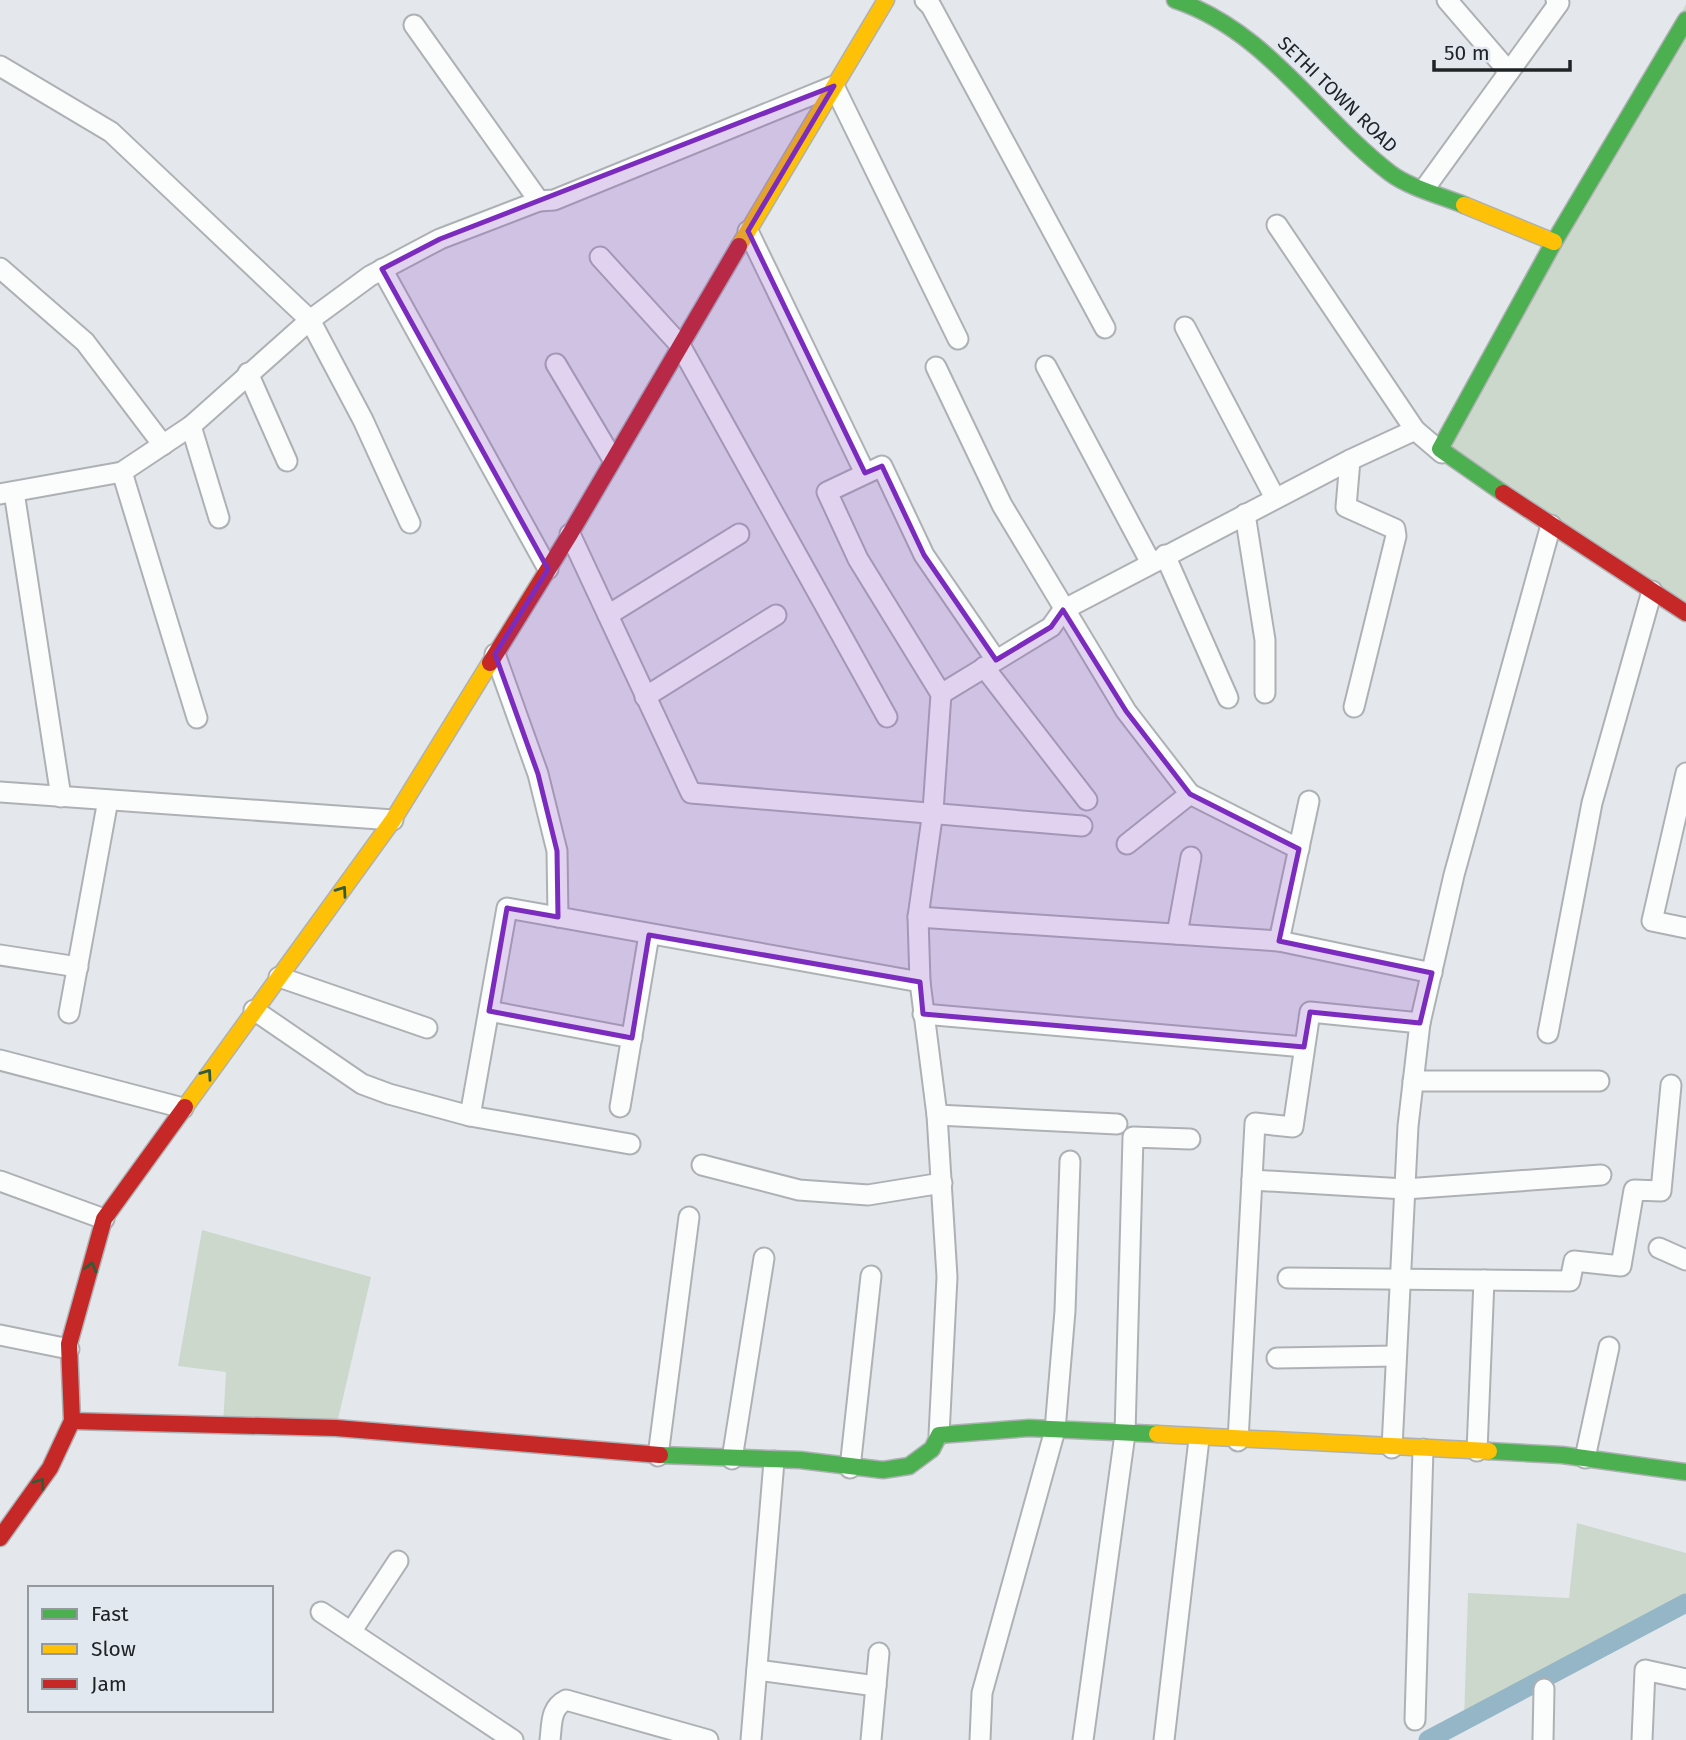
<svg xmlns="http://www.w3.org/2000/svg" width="1686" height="1740" viewBox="0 0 1686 1740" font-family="'Fira Sans',sans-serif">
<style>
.green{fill:#cdd8cd}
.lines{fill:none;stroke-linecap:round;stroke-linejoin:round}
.canal{stroke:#95b6c6;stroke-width:19}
.street-casing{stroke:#aeb1b4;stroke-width:23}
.fast-casing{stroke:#aeb1b4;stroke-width:19}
.slow-casing{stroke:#aeb1b4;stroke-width:19}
.jam-casing{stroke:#aeb1b4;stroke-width:19}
.street{stroke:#fbfcfc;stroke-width:19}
.fast{stroke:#4caf50;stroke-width:16}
.slow{stroke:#ffc107;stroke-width:16}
.jam{stroke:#c62828;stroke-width:16}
.oneway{stroke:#325b36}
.marked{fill:#7b2cbf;fill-opacity:0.2;stroke:#7b2cbf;stroke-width:5;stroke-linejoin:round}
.labels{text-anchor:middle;stroke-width:7;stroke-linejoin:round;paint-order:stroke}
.street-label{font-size:19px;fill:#202325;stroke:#e1e8f0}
</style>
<rect width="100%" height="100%" fill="#e4e8ec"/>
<g class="green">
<polygon points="1686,4 1686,608 1442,453"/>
<polygon points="202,1230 371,1277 336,1428 223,1425 226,1372 178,1366"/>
<polygon points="1577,1523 1686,1553 1686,1603 1464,1721 1468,1593 1569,1598"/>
</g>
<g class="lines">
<polyline class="canal" points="1428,1740 1686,1603"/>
<g class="street-casing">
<g id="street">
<polyline points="925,0 931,6 1105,328"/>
<polyline points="1447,0 1509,72"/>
<polyline points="414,25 539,201 554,200 834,86 958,339"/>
<polyline points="0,66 111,132 310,320 363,420 410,523"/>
<polyline points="1425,188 1559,3 1556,0"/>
<polyline points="1277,225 1415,430"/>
<polyline points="748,231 865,473"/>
<polyline points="600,257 680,345 887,717"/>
<polyline points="0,268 85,342 163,445"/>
<polyline points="382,269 548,569"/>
<polyline points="1185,327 1275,498"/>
<polyline points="556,364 612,458"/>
<polyline points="1046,366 1151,563"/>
<polyline points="936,367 1002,505 1126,711 1190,794 1299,849"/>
<polyline points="248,373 287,461"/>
<polyline points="191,426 219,518"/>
<polyline points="1350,460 1346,507 1395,529 1396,536 1354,707"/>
<polyline points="122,472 197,718"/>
<polyline points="14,492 61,797"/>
<polyline points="0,494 122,472 191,426 310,320 370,276 440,239 539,201"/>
<polyline points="1245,514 1265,640 1265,693"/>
<polyline points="570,534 691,793 1082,826"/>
<polyline points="1165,555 1228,698"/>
<polyline points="608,615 739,534"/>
<polyline points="495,654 538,774 557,851 558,917 920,982"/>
<polyline points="984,667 1087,800"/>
<polyline points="941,694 1051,627 1063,610 1350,460 1415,430 1442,453"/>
<polyline points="645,697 776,615"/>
<polyline points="1686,773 1652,921 1686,928"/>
<polyline points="0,792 393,820"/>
<polyline points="1127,844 1190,794"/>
<polyline points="918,917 1279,941 1432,973"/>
<polyline points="1177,934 1191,857"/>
<polyline points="1279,941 1309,801"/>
<polyline points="0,955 78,967"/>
<polyline points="279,977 427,1028"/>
<polyline points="254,1010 362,1084 389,1094 470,1116 630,1144"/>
<polyline points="489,1011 632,1038"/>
<polyline points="69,1013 108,800"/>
<polyline points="923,1014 1304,1047"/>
<polyline points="1548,1033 1592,803 1652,591"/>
<polyline points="0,1060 183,1108"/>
<polyline points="1413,1081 1599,1081"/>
<polyline points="620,1107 649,935"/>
<polyline points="937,1115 1117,1124"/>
<polyline points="470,1116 507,908 558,917"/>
<polyline points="702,1165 799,1190 868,1195 942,1183"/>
<polyline points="1252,1180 1405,1189 1601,1175"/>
<polyline points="0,1181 104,1219"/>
<polyline points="1659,1248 1686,1260"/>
<polyline points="1288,1278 1570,1281 1574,1261 1621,1266 1634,1190 1661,1191 1671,1085"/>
<polyline points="0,1335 69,1349"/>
<polyline points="1277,1358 1396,1356"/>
<polyline points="939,1435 947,1277 937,1115 920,982 918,917 933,811 941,694 858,559 827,492 882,466 924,555 996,660"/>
<polyline points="1238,1441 1255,1123 1293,1127 1310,1012 1420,1023"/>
<polyline points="1392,1448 1408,1126 1420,1023 1454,875 1551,525"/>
<polyline points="1477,1451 1484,1280"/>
<polyline points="658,1456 689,1217"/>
<polyline points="1585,1458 1609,1347"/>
<polyline points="732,1459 764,1258"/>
<polyline points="850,1468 871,1276"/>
<polyline points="321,1612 513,1740"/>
<polyline points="351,1632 398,1561"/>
<polyline points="757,1670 876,1686"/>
<polyline points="1415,1720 1423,1449"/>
<path d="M550,1740C552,1724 550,1708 566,1700L708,1740"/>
<polyline points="751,1740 774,1461"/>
<polyline points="871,1740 879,1653"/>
<polyline points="980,1740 982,1693 1055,1430 1065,1311 1070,1161"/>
<polyline points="1083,1740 1125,1434 1133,1137 1190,1139"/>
<polyline points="1164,1740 1199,1439"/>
<polyline points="1543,1740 1544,1689"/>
<polyline points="1642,1740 1645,1670 1686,1679"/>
</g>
</g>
<g class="fast-casing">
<g id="fast">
<path d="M1175,0C1266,30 1317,117 1390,173C1410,188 1442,196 1464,205"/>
<polyline points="1503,493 1440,449 1554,242 1686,20"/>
<polyline points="1489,1451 1562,1455 1686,1472"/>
<polyline points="660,1455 800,1460 883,1470 909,1466 932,1449 939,1435 1029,1428 1157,1434"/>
</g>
</g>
<g class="slow-casing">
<g id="slow">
<polyline points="1464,205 1554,242"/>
<polyline points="739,246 886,0"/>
<polyline points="185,1107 393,820 490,663"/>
<polyline points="1157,1434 1489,1451"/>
</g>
</g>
<g class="jam-casing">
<g id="jam">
<polyline points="1503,493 1686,613"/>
<polyline points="490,663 570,534 739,246"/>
<polyline points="72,1421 336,1428 660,1455"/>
<polyline points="0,1538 50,1468 72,1421 69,1344 104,1219 185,1107"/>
</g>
</g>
<use href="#street" class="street"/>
<use href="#fast" class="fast"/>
<use href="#slow" class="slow"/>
<use href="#jam" class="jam"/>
</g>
<defs><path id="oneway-chevron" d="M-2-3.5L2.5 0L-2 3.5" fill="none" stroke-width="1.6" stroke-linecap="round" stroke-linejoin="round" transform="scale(1.75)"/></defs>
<g class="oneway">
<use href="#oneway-chevron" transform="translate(342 891) rotate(-55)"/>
<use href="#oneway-chevron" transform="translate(207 1074) rotate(-55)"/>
<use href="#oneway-chevron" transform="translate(91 1267) rotate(-74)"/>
<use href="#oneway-chevron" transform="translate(40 1483) rotate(-54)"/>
</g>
<path class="marked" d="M834,86L748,231L865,473L882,466L924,555L996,660L1051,627L1063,610L1126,711L1190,794L1299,849L1279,941L1432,973L1420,1023L1310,1012L1304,1047L923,1014L920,982L649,935L632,1038L489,1011L507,908L558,917L557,851L538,774L495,654L548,569L382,269L440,239Z"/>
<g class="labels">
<g class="street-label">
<text transform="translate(1338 94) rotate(44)" y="7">SETHI TOWN ROAD</text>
</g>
</g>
<rect x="28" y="1586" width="245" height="126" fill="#e1e8f0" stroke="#94999f" stroke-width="2"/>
<rect x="42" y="1609" width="35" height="10" fill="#4caf50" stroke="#94999f" stroke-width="2"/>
<text x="91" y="1621" font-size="21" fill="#202325">Fast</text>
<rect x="42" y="1644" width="35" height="10" fill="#ffc107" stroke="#94999f" stroke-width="2"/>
<text x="91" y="1656" font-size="21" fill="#202325">Slow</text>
<rect x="42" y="1679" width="35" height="10" fill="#c62828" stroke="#94999f" stroke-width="2"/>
<text x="91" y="1691" font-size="21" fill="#202325">Jam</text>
<path d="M1434 60v10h136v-10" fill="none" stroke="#202325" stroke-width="3.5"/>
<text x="1444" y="60" font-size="21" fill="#202325" stroke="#e1e8f0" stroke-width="5" paint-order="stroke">50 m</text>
</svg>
